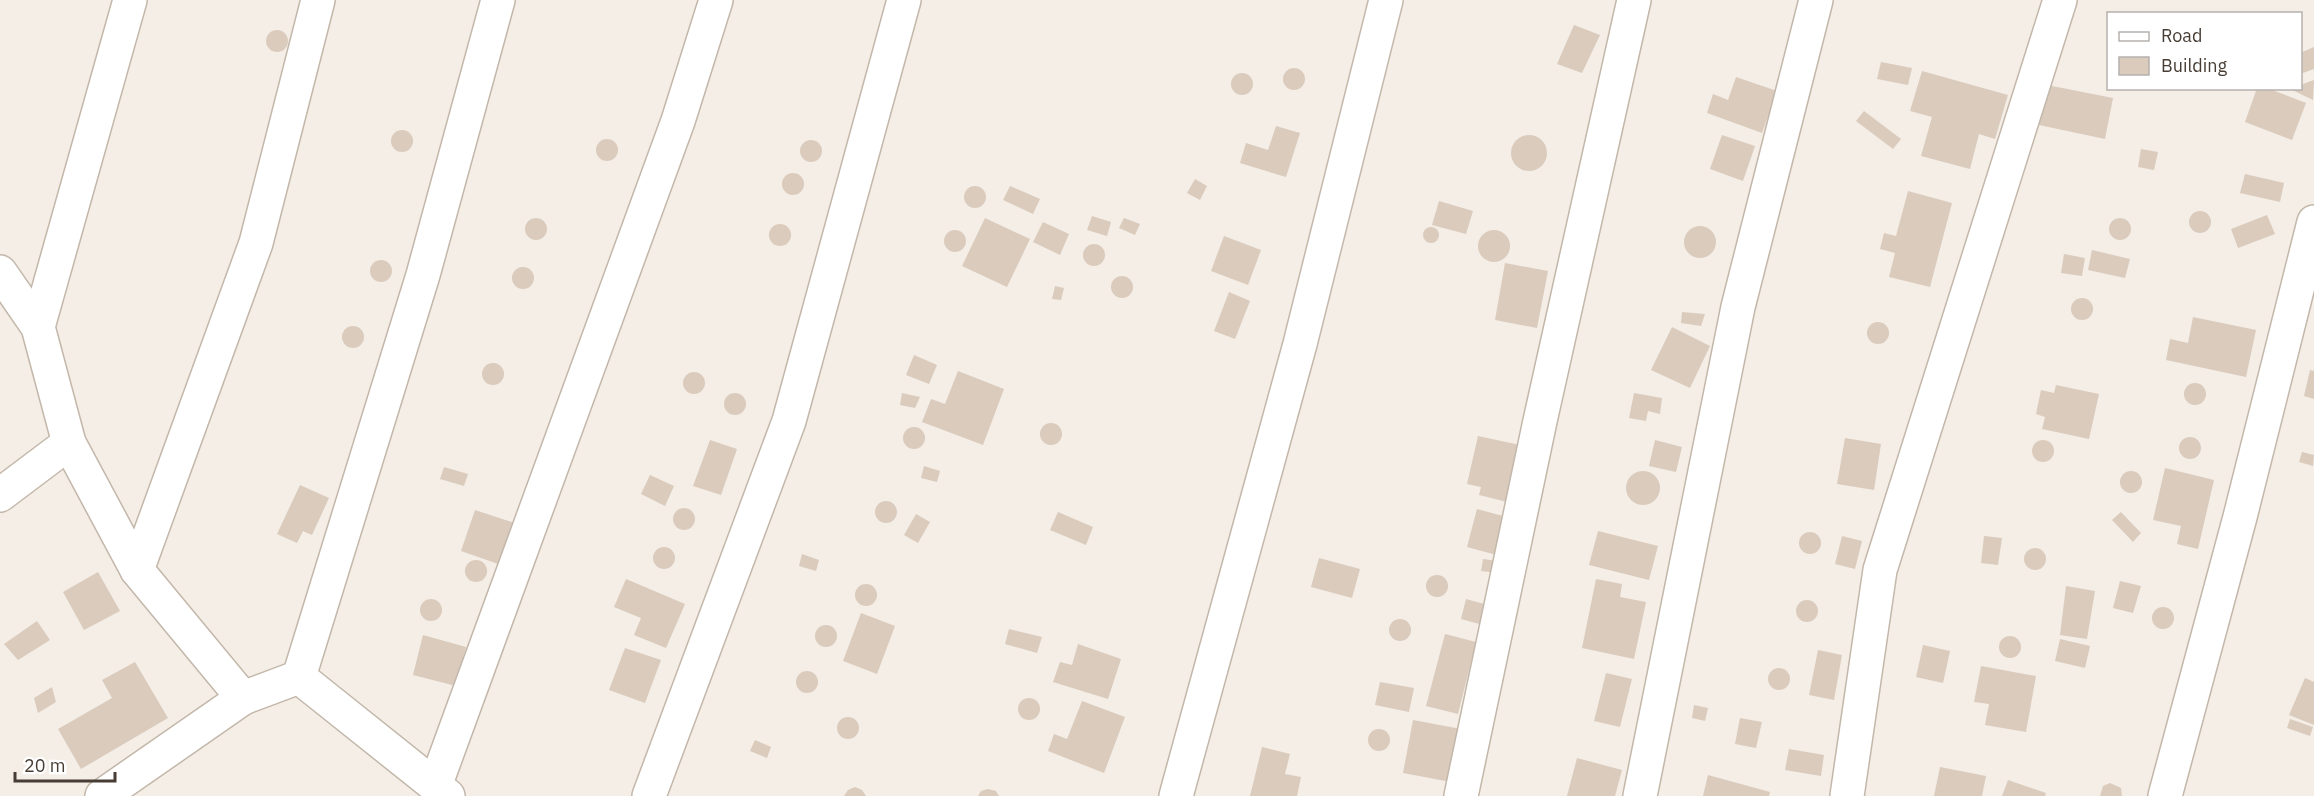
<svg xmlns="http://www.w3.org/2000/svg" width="2314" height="796" viewBox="0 0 2314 796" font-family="'IBM Plex Sans',sans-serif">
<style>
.building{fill:#dacbbd}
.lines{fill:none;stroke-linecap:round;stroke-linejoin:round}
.minor-casing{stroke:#c3b7aa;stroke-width:36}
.tertiary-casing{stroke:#c3b7aa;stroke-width:36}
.minor{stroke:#fff;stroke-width:33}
.tertiary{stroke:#fff;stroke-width:33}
</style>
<rect width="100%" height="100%" fill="#f4eee6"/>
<g class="building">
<polygon points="1574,25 1600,35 1582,73 1557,64"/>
<circle cx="277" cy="41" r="11"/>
<polygon points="2314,47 2314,69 2300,74 2300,53"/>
<polygon points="1881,62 1912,68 1908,85 1877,79"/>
<circle cx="1294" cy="79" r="11"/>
<polygon points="1922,71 2008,95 1995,139 1979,134 1970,169 1921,156 1932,117 1910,111"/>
<circle cx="1242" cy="84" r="11"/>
<polygon points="1736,77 1777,91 1762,133 1707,113 1713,94 1728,100"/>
<polygon points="2314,80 2313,100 2288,88 2300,88 2300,85"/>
<polygon points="2047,85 2113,98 2105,139 2039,125"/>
<polygon points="2257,88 2267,88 2306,103 2292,140 2245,122"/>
<polygon points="1864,111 1901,139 1893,149 1856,121"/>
<polygon points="1276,126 1300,133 1286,177 1240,163 1246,143 1268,150"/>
<circle cx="402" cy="141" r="11"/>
<polygon points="1722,135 1755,146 1743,181 1710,169"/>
<circle cx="1529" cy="153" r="18"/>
<circle cx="607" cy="150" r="11"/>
<circle cx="811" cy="151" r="11"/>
<polygon points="2141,149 2158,152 2154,170 2138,167"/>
<circle cx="793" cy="184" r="11"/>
<polygon points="2245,174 2284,183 2280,202 2240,193"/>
<polygon points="1195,179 1207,186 1200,200 1187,193"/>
<circle cx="975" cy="197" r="11"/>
<polygon points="1010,186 1040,199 1033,214 1003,200"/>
<polygon points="1908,191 1952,203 1930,287 1889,277 1895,253 1880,249 1884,233 1896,236"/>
<polygon points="1439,201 1473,211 1466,234 1432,225"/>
<circle cx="2200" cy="222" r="11"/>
<polygon points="2267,215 2275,234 2238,248 2231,229"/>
<polygon points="1092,216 1111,222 1107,236 1087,230"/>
<circle cx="536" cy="229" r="11"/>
<circle cx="2120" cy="229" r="11"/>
<polygon points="985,218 1030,239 1007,287 962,266"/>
<polygon points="1124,218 1140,224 1135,235 1119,228"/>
<polygon points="1043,222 1069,234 1060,255 1033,242"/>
<circle cx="780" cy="235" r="11"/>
<circle cx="1700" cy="242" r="16"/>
<circle cx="1431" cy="235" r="8"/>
<circle cx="955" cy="241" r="11"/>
<circle cx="1494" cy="246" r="16"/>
<polygon points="1224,236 1261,250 1248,285 1211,271"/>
<circle cx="1094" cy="255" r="11"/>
<polygon points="2092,250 2130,259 2125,278 2088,270"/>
<polygon points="2064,254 2085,258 2082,276 2061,273"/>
<circle cx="381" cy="271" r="11"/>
<polygon points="1505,263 1548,271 1537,328 1495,320"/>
<circle cx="523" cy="278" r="11"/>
<circle cx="1122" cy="287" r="11"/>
<polygon points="1055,286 1064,288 1061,300 1052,299"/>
<polygon points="1229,292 1250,301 1235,339 1214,331"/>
<circle cx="2082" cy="309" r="11"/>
<polygon points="1682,312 1705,314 1701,326 1681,323"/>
<polygon points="2193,317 2256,330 2246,377 2166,360 2170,339 2188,343"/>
<circle cx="1878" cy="333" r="11"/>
<circle cx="353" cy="337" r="11"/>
<polygon points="1672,327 1710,346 1690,388 1651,370"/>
<polygon points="914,355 937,365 929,384 906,375"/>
<circle cx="493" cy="374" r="11"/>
<polygon points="2310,370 2314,371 2314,399 2304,396"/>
<polygon points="958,371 1004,389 983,445 922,422 931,399 945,404"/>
<circle cx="694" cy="383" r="11"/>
<circle cx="2195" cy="394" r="11"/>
<polygon points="2056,385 2099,394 2089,439 2042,429 2045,417 2036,414 2041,390 2054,393"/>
<circle cx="735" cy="404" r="11"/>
<polygon points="902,393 920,397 915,408 900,405"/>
<polygon points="1634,393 1662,398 1660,414 1648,411 1646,421 1629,418"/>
<circle cx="1051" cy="434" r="11"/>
<circle cx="914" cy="438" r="11"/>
<polygon points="1478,436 1520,445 1507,502 1479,495 1481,487 1467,484"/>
<circle cx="2190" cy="448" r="11"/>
<polygon points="1845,438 1881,444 1874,490 1837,484"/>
<circle cx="2043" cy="451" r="11"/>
<polygon points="710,440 737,449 721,495 693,486"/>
<polygon points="1655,440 1682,447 1676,472 1649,466"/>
<polygon points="2302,452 2314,455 2313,466 2299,462"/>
<polygon points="924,466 940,471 937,482 921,478"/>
<polygon points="444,467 468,474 464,486 440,479"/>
<polygon points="2165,468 2214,480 2198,549 2177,544 2181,526 2153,520"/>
<circle cx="2131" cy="482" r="11"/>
<circle cx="1643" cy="488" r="17"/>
<polygon points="650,475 674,486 665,506 641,494"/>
<polygon points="300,485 329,498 312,535 303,531 297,543 277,534"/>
<circle cx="886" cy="512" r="11"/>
<circle cx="684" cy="519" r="11"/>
<polygon points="1477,509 1514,519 1504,557 1467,547"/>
<polygon points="475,510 515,523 501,565 461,551"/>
<polygon points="1058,512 1093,527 1086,545 1050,530"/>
<polygon points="2121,512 2141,533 2133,542 2112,520"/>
<polygon points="916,514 930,522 918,543 904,535"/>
<polygon points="1598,531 1658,546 1649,580 1589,565"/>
<circle cx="1810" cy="543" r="11"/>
<polygon points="1842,536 1862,541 1855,569 1835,564"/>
<polygon points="1984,536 2002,538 1998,565 1981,563"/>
<circle cx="664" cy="558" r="11"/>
<circle cx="2035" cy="559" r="11"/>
<polygon points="802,554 819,560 816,571 799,566"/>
<polygon points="1319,558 1360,569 1352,598 1311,587"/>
<polygon points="1483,559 1498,561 1497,573 1481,571"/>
<circle cx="476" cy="571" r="11"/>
<polygon points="98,572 120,611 84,630 63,592"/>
<circle cx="1437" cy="586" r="11"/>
<polygon points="626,579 685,604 666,648 634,635 641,618 614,607"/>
<polygon points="1596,579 1622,584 1620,597 1646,602 1634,659 1582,648"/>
<polygon points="2120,581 2141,586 2133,613 2113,608"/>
<circle cx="866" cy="595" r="11"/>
<polygon points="2066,586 2095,591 2087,639 2060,635"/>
<circle cx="431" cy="610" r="11"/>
<polygon points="1466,599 1488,605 1483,625 1461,619"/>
<circle cx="1807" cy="611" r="11"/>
<circle cx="2163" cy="618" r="11"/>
<polygon points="861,613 895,626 877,674 843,661"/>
<circle cx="1400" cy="630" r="11"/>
<polygon points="37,621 50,640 18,660 4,644"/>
<circle cx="826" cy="636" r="11"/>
<polygon points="1009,629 1042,637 1037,653 1005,644"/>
<polygon points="1445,634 1476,642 1458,714 1426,706"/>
<polygon points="423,635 466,647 456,686 413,675"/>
<circle cx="2010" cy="647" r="11"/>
<polygon points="2060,639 2090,646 2085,668 2055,661"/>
<polygon points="1078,644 1121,659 1108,699 1053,682 1060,662 1072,665"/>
<polygon points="1923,645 1950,651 1943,683 1916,677"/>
<polygon points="625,648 661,660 645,703 609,690"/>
<polygon points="1818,650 1842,655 1834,700 1809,695"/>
<polygon points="135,662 168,718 81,769 58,729 112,698 102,680"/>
<polygon points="1981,666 2036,676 2026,732 1985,725 1989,704 1974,702"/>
<circle cx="1779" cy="679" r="11"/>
<circle cx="807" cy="682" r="11"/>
<polygon points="1606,673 1632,679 1620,727 1594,721"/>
<polygon points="2305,678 2314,682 2314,725 2289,715"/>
<polygon points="1380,682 1414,688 1409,712 1375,705"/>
<polygon points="52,687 56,702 38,713 34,698"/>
<circle cx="1029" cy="709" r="11"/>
<polygon points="1082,701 1125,717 1104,773 1048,751 1054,734 1067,739"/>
<polygon points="1694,705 1708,708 1705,721 1692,718"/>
<circle cx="848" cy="728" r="11"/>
<polygon points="1740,718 1762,722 1756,748 1735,744"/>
<polygon points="2290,719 2313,727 2310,736 2287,728"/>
<polygon points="1413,720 1461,729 1451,782 1403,773"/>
<circle cx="1379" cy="740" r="11"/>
<polygon points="755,740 771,747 767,758 750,751"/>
<polygon points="1262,747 1290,754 1285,774 1301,777 1297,796 1250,796"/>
<polygon points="1789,749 1824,755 1821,776 1785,770"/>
<polygon points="1577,758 1622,770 1615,796 1567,796"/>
<polygon points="1940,767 1986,776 1982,796 1934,796"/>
<polygon points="1708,775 1770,792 1769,796 1703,796"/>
<polygon points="2008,780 2046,793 2045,796 2002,796"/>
<polygon points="2110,783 2121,788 2122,796 2100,796 2103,786"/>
<polygon points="855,787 862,790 866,796 844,796 848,790"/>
<polygon points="988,789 996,791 999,796 978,796 981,791"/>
</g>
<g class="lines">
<g class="minor-casing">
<g id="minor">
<polyline points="0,272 38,327 69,443 137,570 243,698 299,677 448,796"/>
<polyline points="38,327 130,0"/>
<polyline points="0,495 69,443"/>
<polyline points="137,570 256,243 318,0"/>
<polyline points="299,677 423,275 498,0"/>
<polyline points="435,786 678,121 716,0"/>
<polyline points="102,796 243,698"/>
<polyline points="649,796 789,421 904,0"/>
<polyline points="1461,796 1540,421 1634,0"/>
<polyline points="1640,796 1738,307 1816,0"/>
<polyline points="1847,796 1880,570 2060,0"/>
<polyline points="2165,796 2240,517 2314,222"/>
</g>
</g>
<g class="tertiary-casing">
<polyline id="tertiary" points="1176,796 1300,344 1386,0"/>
</g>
<use href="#minor" class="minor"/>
<use href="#tertiary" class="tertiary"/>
</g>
<rect x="2107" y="12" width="195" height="78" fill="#ffffff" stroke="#b5b1ae" stroke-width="1.5"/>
<rect x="2119" y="32" width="30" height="9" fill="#ffffff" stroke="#b5b1ae" stroke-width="1.5"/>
<text x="2161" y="42" font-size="18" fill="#473d34">Road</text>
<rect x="2119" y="57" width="30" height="18" fill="#dacbbd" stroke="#b5b1ae" stroke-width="1.5"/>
<text x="2161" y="72" font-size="18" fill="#473d34">Building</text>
<path d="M15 772v9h100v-9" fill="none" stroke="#473d34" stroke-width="3"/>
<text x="24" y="772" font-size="18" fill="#473d34" stroke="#ffffff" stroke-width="4.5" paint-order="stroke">20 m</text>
</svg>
